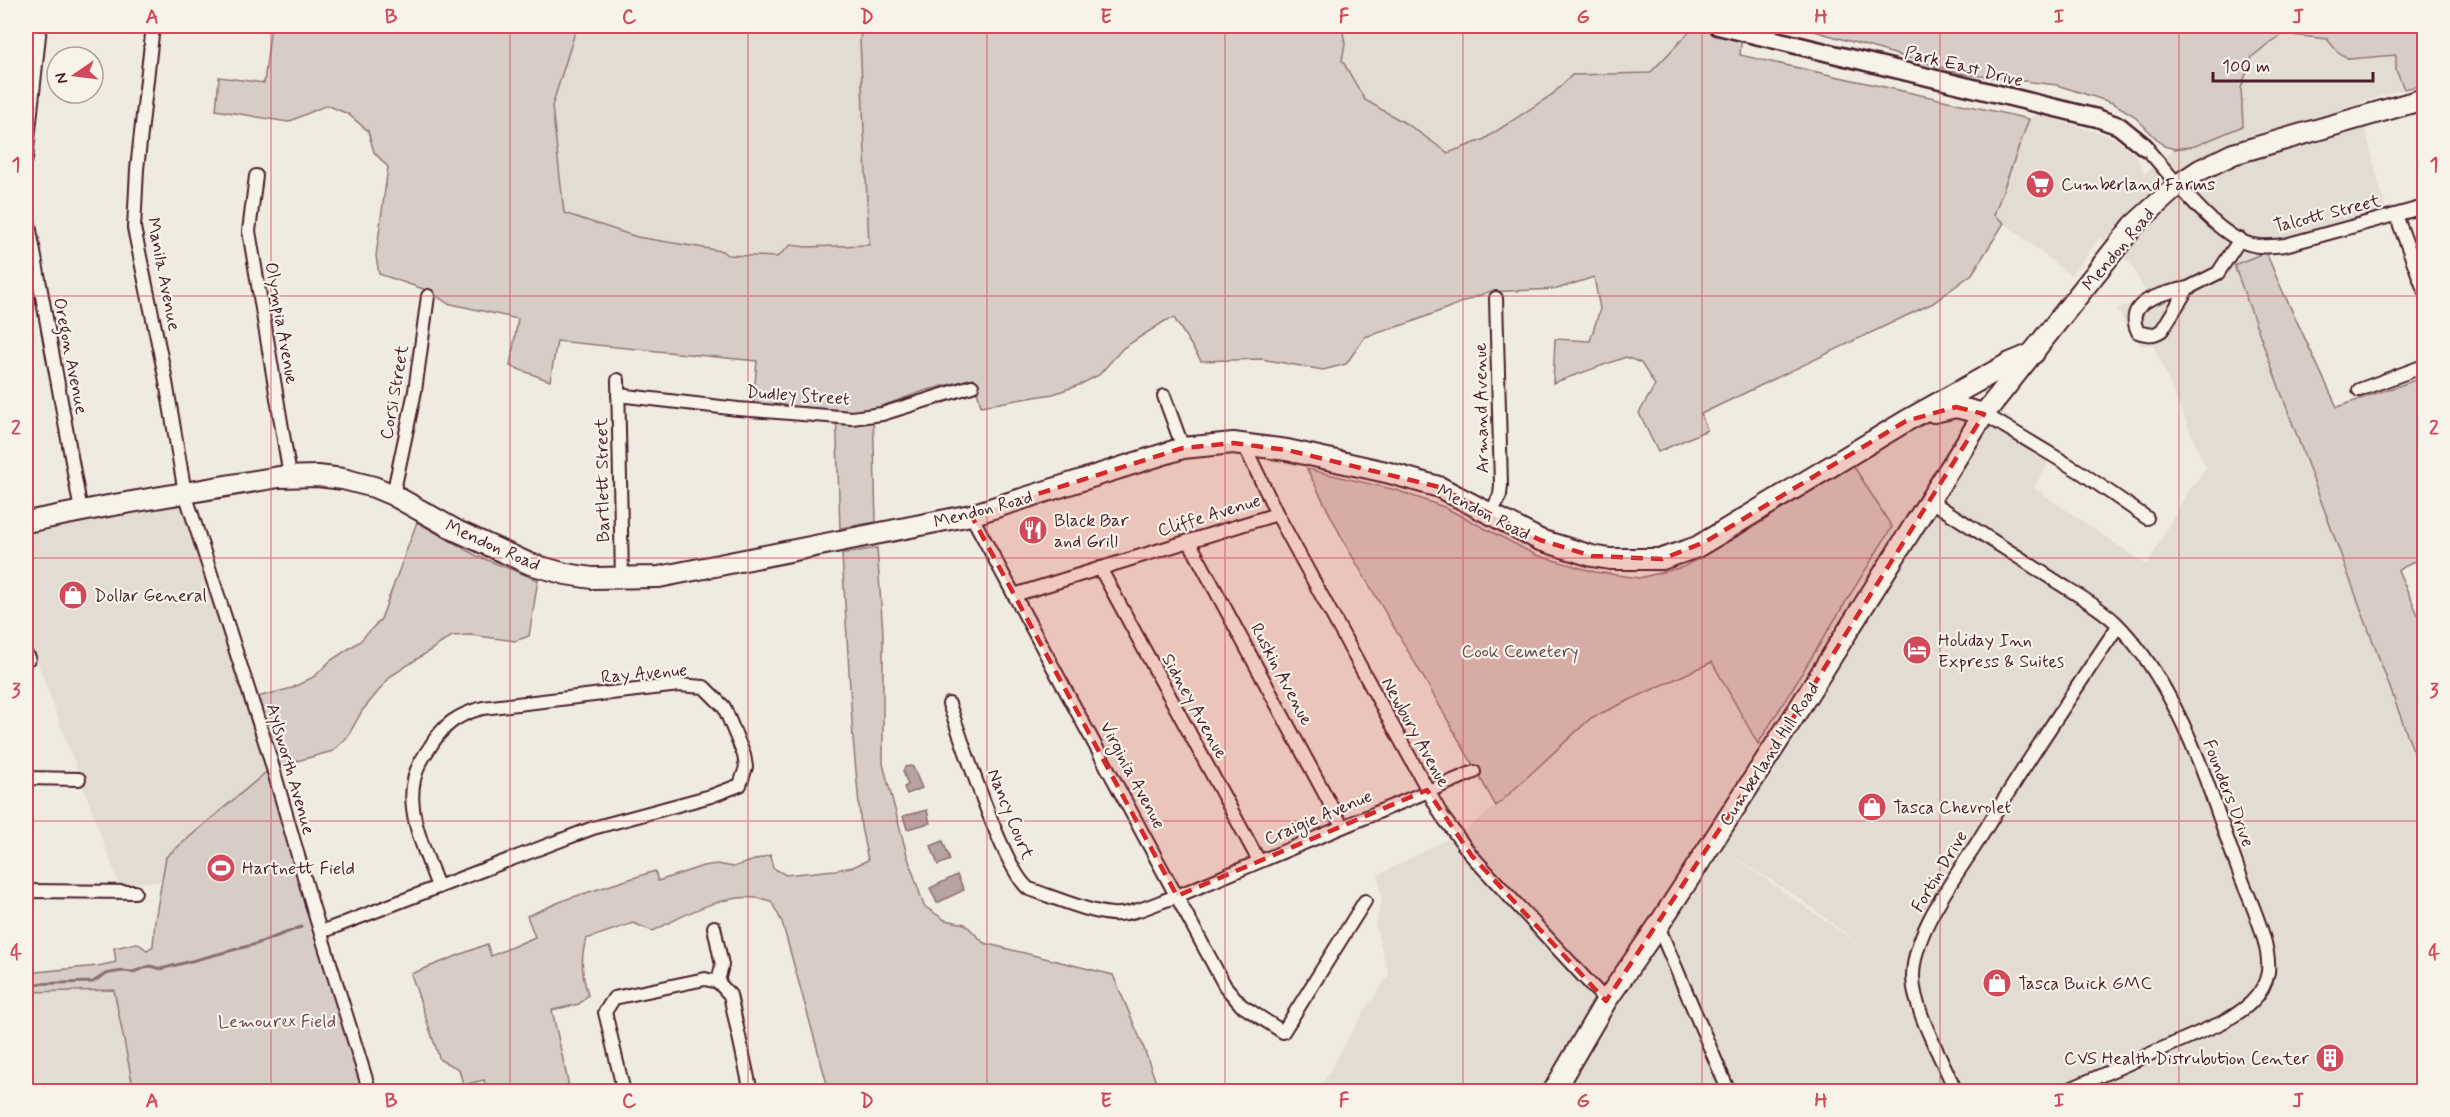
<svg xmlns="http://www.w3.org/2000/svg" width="2450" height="1117" viewBox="0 0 2450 1117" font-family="Mynerve,sans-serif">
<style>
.built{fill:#e3dcd2;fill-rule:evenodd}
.green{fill:#d8cdc6;stroke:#917678;stroke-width:1.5}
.water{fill:#b7a4a2;stroke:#8b6f72;stroke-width:1.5}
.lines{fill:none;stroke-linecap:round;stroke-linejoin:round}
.stream{stroke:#8b6f72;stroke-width:3}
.street-casing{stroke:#4a1f2b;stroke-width:16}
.secondary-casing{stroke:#4a1f2b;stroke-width:21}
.primary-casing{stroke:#4a1f2b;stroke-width:24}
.street{stroke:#f7f3e8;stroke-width:12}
.secondary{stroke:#f7f3e8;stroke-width:16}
.primary{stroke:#f7f3e8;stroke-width:20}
.marked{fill:#d62828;fill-opacity:0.2;stroke:#d62828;stroke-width:4.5;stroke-dasharray:12 8;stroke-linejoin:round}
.grid{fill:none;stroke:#d1495b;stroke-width:1.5;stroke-opacity:0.55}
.labels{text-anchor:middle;stroke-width:4.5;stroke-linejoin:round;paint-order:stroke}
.street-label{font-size:18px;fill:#4a1f2b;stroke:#f7f3e8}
.poi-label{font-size:18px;fill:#4a1f2b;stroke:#f7f3e8;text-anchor:start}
.park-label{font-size:18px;fill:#6e4a52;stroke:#f7f3e8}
.neatline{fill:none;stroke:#d1495b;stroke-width:2}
.grid-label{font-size:20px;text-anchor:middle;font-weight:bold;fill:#d1495b}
</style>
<rect width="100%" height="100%" fill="#f0ebe0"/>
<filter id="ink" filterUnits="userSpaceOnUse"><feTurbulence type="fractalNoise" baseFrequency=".0167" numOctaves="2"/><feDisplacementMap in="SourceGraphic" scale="12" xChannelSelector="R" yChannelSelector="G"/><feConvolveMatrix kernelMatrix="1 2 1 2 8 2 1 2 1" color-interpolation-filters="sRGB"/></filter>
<g filter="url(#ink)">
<g class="built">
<polygon points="577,26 863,26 860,39 869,245 806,247 791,245 777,257 726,255 722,251 637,237 564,213 552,106"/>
<polygon points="1337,26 1695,26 1650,73 1572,75 1553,94 1483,140 1448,153 1410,126 1365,100 1342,60 1345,44 1343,32"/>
<path d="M2283,34L2327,39L2337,51L2396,55V70L2404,89L2359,103L2387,215L2266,252L2234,266L2424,780V1091L1318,1092L1363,1013L1389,975L1375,925L1382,901L1378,875L1465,830L1496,806L1591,718L1712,662L1758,743L1892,527L1848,457L1932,410L1987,400L2053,454L2034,488L2147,565L2187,493L2206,468L2153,345L2141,346L2128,330L2117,308L2149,299L2131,264L2116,249L2100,238L2071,276L1994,215L2029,119L2038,114L2113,137L2134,153L2142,166L2144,174L2175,149L2195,146L2243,126L2241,88L2252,57L2270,42ZM1731,855L1800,899L1863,947Z"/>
<polygon points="193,494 271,768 166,857 162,881 119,884 26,631 26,524"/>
<polygon points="114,990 134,1091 26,1091 26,992"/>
</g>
<g class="green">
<polygon points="271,26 577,26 552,106 564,213 637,237 722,251 727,255 777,257 791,245 806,247 869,245 860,39 863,26 1337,26 1343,32 1345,44 1342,60 1365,100 1410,126 1448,153 1483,140 1553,94 1572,75 1650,73 1695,26 1743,26 1740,55 2029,119 1994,215 2004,223 1972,274 1933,303 1701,414 1707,430 1658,452 1639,413 1655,385 1641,363 1626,357 1553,383 1555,339 1590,341 1600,309 1594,277 1557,289 1488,292 1412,322 1365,337 1346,364 1323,370 1261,359 1201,361 1174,318 1165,321 1123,348 1099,375 1079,385 1053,394 981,406 974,378 924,391 873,409 876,522 840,528 836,410 753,406 757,361 557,341 550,381 510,366 518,319 447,303 429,291 379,274 376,256 388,167 374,152 368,131 348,114 327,105 288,122 216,110 219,77 264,83"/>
<polygon points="1797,26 2424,26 2424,85 2404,89 2396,70 2396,55 2349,59 2337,51 2327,39 2283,34 2270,42 2252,57 2241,88 2243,126 2195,146 2175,149 2164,146 2133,115 2113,103 2057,85 1964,74"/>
<polygon points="2266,252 2278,281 2337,407 2424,377 2424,557 2398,570 2424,628 2424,780 2234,265"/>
<polygon points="1853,465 1892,527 1758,744 1712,662 1591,718 1496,806 1425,680 1345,544 1307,469 1396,490 1444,507 1536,555 1595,572 1639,578 1683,567 1742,534"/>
<polygon points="417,522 477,556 538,580 529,636 515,641 471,635 452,636 391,676 362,711 348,736 333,751 271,768 372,1091 134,1091 114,990 26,992 26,973 98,966 116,962 114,948 137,943 147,950 153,946 155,920 166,857 271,768 250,699 292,688 315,676 330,661 359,642 381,619"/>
<path d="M877,548L883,633V764L907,855L924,906L945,920L965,924L984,943L1113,975L1142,1043L1159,1091H829L782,922L771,901C732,888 688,913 653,931L633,923L586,939C580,960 582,975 588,995L579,1004L552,1010L570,1091H487L484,1080L463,1085L459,1069L440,1060L411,974L487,944L491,956L535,937L527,916L567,899L655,871L658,881L703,866L717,864L733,867L770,855L773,868L786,875L835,870L853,867L868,860L861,827L853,738L842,554Z"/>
</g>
<g class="water">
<polygon points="910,766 913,767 922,788 907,794 904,787 908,785 903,771 905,767"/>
<polygon points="927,810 930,823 907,829 903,816"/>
<polygon points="943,841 950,860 938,865 931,846"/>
<polygon points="957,875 964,890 937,903 930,888"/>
</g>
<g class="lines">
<polyline class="stream" points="26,984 93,982 105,974 122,971 133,972 150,966 161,969 256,944 301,927"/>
<g class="street-casing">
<g id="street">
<polyline points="153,26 137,169 134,228 165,376 185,493 268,751 313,908 370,1092"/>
<path d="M2145,147C2171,175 2213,233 2249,244C2261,248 2273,246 2285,245L2424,207"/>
<polyline points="26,159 40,26"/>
<polyline points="256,176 249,231 290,476"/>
<polyline points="26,208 81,511"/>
<polyline points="2396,215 2424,290"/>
<path d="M2188,288L2162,330C2154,336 2148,335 2138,332C2122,300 2165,293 2188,288Z"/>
<polyline points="2188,288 2218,273 2240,239"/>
<polyline points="618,380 622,579"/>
<polyline points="2359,390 2424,366"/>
<polyline points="618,395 738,409 852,418 882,414 972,386"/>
<polyline points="1164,396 1183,448"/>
<polyline points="1984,414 2082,473 2147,518"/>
<polyline points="1244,445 1277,514 1442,816 1472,856 1606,1001"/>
<polyline points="393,495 415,391 428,296"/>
<path d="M1929,500C1970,526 2010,552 2051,578C2072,592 2097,605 2115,622C2136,643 2154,669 2168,695C2199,750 2217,813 2239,872C2249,899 2271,943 2268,972C2264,997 2242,1012 2221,1023L2063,1092"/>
<polyline points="971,515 1225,986 1241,1005 1283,1032 1365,901"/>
<polyline points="1490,515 1500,495 1501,485 1496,298"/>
<polyline points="1189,541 1342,826"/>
<polyline points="1100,568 1259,861"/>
<polyline points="1014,595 1277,514"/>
<polyline points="26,658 29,658"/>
<path d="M679,685L704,687L724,707L744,755L746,767L740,785L711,796L593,828L438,887C427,855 406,815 414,780C416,768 423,757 430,747C443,725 458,714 483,708Z"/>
<path d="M949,704C962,740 1004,871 1029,889C1051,896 1097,916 1119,914C1138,913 1158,902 1177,896L1474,772"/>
<polyline points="26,778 79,779"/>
<polyline points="26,891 135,892"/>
<polyline points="1658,926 1729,1092"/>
<polyline points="714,927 722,965 718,982"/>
<polyline points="321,932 438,887"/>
<polyline points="624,1092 605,1012 614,998 705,979 718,982 730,995 751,1092"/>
<path d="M1956,1092C1943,1060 1913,1010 1913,977C1913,932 1953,881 1977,843C2022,769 2070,697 2118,626"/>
</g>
</g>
<g class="secondary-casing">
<polyline id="secondary" points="1718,26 2097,118 2119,126 2145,147"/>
</g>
<g class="primary-casing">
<g id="primary">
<polyline points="1934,412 1956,407 1984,414"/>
<polyline points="26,522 108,506 279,477 318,476 343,479 374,487 393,495 457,531 530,564 566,574 592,578 659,577 971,515 1183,448 1233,443 1287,450 1386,472 1439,487 1540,540 1592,556 1610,559 1662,559 1697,547 1906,421 2010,363 2034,353"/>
<polyline points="1553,1092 1606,1001 1658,926 1793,718 1984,414 2134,225 2179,184 2200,170 2233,154 2424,99"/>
</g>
</g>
<use href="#street" class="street"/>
<use href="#secondary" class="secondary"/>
<use href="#primary" class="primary"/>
</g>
</g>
<path class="marked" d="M1956,407L1984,414L1793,718L1606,1001L1472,856L1427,790L1177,896L971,515L1183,448L1233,443L1287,450L1439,487L1540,540L1592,556L1662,559L1705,542L1906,421Z"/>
<path class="grid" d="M271,26V1092M510,26V1092M748,26V1092M987,26V1092M1225,26V1092M1463,26V1092M1702,26V1092M1940,26V1092M2179,26V1092M26,296H2424M26,558H2424M26,821H2424"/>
<defs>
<g id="supermarket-disc" transform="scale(1.5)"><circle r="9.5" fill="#d1495b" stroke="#f7f3e8"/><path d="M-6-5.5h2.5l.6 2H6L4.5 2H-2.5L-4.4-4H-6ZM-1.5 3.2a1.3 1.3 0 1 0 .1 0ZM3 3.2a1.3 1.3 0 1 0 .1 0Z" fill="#fff"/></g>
<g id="restaurant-disc" transform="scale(1.5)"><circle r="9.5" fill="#d1495b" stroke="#f7f3e8"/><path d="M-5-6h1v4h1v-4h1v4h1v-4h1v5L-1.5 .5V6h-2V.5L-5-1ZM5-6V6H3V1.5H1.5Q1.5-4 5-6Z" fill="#fff"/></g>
<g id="shop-disc" transform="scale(1.5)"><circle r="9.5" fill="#d1495b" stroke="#f7f3e8"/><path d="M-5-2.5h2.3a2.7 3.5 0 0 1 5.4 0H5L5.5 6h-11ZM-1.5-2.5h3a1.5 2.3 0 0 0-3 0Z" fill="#fff"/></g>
<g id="hotel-disc" transform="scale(1.5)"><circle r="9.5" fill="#d1495b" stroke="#f7f3e8"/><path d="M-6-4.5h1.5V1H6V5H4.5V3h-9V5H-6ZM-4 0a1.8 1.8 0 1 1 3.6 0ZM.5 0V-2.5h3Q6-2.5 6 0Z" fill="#fff"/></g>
<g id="stadium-disc" transform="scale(1.5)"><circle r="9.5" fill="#d1495b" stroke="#f7f3e8"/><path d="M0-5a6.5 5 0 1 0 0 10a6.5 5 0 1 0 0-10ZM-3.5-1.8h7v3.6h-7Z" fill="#fff"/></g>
<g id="building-disc" transform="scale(1.5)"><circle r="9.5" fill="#d1495b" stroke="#f7f3e8"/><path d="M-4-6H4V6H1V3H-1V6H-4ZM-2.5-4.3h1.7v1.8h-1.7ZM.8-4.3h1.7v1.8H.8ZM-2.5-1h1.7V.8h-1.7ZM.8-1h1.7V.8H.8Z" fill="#fff"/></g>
</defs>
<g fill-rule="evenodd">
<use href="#supermarket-disc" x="2040" y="184"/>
<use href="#restaurant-disc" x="1033" y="530"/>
<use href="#shop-disc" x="73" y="595"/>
<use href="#hotel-disc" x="1917" y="650"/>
<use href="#shop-disc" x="1872" y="807"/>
<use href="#stadium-disc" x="221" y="868"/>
<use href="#shop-disc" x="1997" y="983"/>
<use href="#building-disc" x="2330" y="1058"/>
</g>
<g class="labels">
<g class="street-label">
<text transform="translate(1964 66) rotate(14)" y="6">Park East Drive</text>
<text transform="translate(2327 213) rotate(-14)" y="6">Talcott Street</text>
<text transform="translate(2118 249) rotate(-50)" y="6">Mendon Road</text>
<text transform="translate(164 274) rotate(79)" y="6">Manila Avenue</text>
<text transform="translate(282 323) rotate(80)" y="6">Olympia Avenue</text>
<text transform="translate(71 356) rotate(79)" y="6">Oregon Avenue</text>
<text transform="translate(394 392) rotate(-80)" y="6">Corsi Street</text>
<text transform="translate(798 395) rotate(4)" y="6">Dudley Street</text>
<text transform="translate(1481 408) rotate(-91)" y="6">Armand Avenue</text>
<text transform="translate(602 480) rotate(-91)" y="6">Bartlett Street</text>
<text transform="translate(983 509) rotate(-15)" y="6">Mendon Road</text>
<text transform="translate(1484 512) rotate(27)" y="6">Mendon Road</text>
<text transform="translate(1209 515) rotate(-17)" y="6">Cliffe Avenue</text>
<text transform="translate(493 545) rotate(24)" y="6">Mendon Road</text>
<text transform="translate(644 673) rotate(-5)" y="6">Ray Avenue</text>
<text transform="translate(1282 674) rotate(62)" y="6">Ruskin Avenue</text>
<text transform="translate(1195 706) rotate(61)" y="6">Sidney Avenue</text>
<text transform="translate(1416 732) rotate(61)" y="6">Newbury Avenue</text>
<text transform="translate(1769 754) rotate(-57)" y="6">Cumberland Hill Road</text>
<text transform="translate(291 769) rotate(74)" y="6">Aylsworth Avenue</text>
<text transform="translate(1133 775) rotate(62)" y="6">Virginia Avenue</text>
<text transform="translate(2229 793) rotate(69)" y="6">Founders Drive</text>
<text transform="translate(1011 814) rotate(68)" y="6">Nancy Court</text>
<text transform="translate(1318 817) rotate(-23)" y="6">Craigie Avenue</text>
<text transform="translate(1939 871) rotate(-59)" y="6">Fortin Drive</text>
</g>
<g class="poi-label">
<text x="2061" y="190">Cumberland Farms</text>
<text x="1054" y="526">Black Bar<tspan x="1054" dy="21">and Grill</tspan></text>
<text x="94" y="601">Dollar General</text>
<text x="1938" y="646">Holiday Inn<tspan x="1938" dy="21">Express &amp; Suites</tspan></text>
<text x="1893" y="813">Tasca Chevrolet</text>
<text x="242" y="874">Hartnett Field</text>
<text x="2018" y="989">Tasca Buick GMC</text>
<text x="2309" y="1064" text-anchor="end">CVS Health Distrubution Center</text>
</g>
<g class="park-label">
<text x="1520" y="657">Cook Cemetery</text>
<text x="277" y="1027">Lemourex Field</text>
</g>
</g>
<rect width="2450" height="1117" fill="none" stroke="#f7f3e8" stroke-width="66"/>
<g transform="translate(75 75) rotate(256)"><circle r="28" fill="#f7f3e8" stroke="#b29e9c" stroke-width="1.5"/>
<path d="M0-4.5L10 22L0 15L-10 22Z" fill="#d1495b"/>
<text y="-9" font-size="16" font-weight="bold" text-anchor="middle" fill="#4a1f2b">N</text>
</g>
<path d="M2213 72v9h160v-9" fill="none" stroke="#4a1f2b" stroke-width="3"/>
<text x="2222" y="72" font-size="18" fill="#4a1f2b" stroke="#f7f3e8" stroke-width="4.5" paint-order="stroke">100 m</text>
<rect x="33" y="33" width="2384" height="1051" class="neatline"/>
<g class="grid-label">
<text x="152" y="23">A</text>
<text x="391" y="23">B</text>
<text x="629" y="23">C</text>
<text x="867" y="23">D</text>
<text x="1106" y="23">E</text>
<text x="1344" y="23">F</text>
<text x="1583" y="23">G</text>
<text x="1821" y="23">H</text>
<text x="2059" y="23">I</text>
<text x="2298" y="23">J</text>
<text x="16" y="171">1</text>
<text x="2434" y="171">1</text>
<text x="16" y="434">2</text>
<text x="2434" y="434">2</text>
<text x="16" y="697">3</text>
<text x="2434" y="697">3</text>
<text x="16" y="959">4</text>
<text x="2434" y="959">4</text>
<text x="152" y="1107">A</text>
<text x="391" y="1107">B</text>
<text x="629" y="1107">C</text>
<text x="867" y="1107">D</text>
<text x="1106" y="1107">E</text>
<text x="1344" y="1107">F</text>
<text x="1583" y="1107">G</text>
<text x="1821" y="1107">H</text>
<text x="2059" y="1107">I</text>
<text x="2298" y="1107">J</text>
</g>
</svg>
